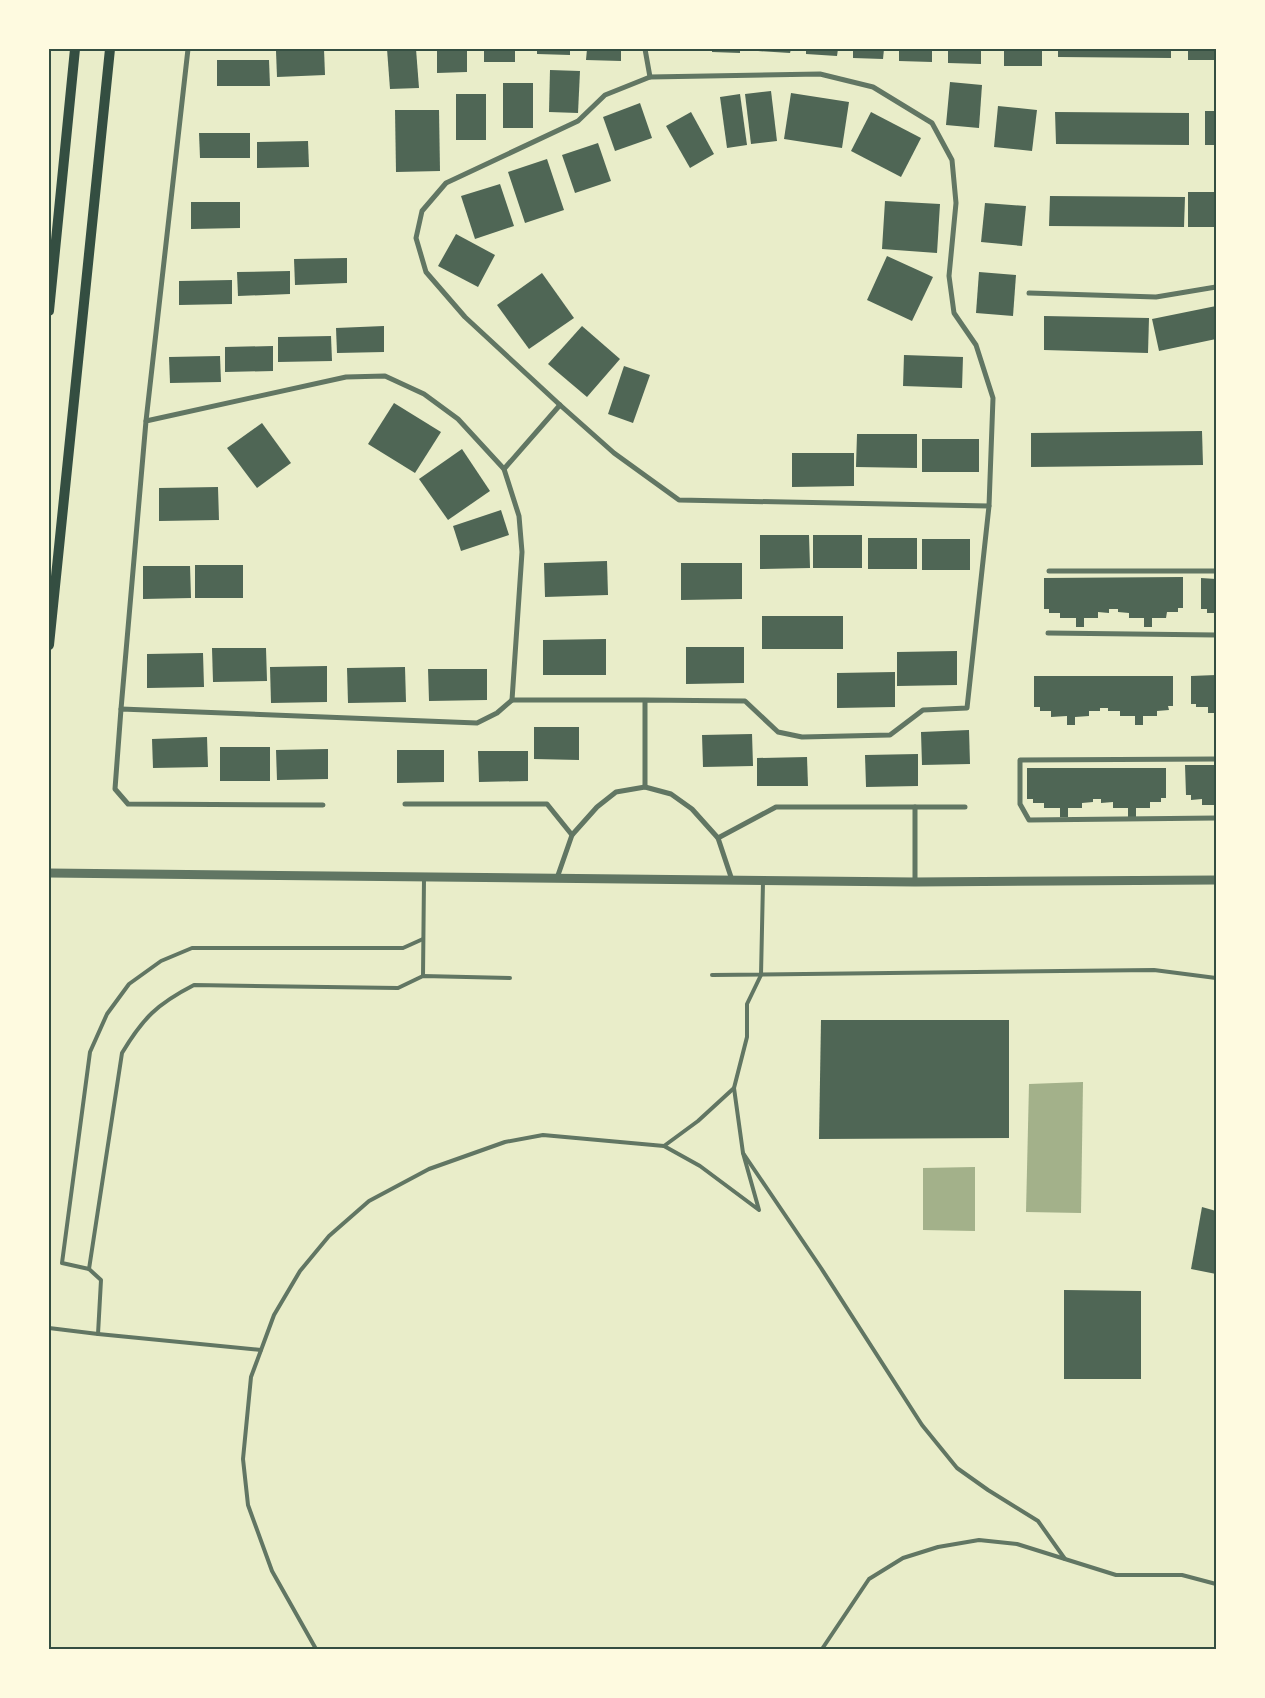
<svg xmlns="http://www.w3.org/2000/svg" width="1265" height="1698" viewBox="0 0 1265 1698" font-family="'Nunito Sans',sans-serif">
<style>
.water{fill:#a3b18a}
.building{fill:#4f6655}
.lines{fill:none;stroke-linecap:round;stroke-linejoin:round}
.service{stroke:#617663;stroke-width:4}
.minor{stroke:#617663;stroke-width:5}
.tertiary{stroke:#617663;stroke-width:9}
.secondary{stroke:#344e41;stroke-width:10}
.neatline{fill:none;stroke:#344e41;stroke-width:2}
</style>
<rect width="100%" height="100%" fill="#e9edc9"/>
<g class="water">
<polygon points="1083,1082 1081,1213 1026,1212 1029,1084"/>
<polygon points="975,1167 975,1231 923,1230 923,1168"/>
</g>
<g class="building">
<polygon points="324,49 325,75 277,77 276,51"/>
<polygon points="387,49 416,49 419,88 390,89"/>
<polygon points="437,49 467,49 467,72 437,73"/>
<rect x="484" y="49" width="31" height="13"/>
<polygon points="537,49 570,49 570,55 537,54"/>
<polygon points="587,49 621,49 621,61 586,60"/>
<polygon points="678,49 695,49 695,51 678,50"/>
<polygon points="712,49 740,49 740,53 712,52"/>
<polygon points="758,49 791,49 790,53 758,51"/>
<polygon points="806,49 838,49 837,56 806,54"/>
<polygon points="853,49 884,49 883,59 853,58"/>
<polygon points="899,49 932,49 932,62 899,61"/>
<polygon points="948,49 981,49 981,64 948,63"/>
<rect x="1004" y="49" width="38" height="17"/>
<polygon points="1058,49 1171,49 1171,58 1058,57"/>
<rect x="1188" y="49" width="28" height="11"/>
<polygon points="217,60 269,60 270,86 217,86"/>
<polygon points="550,70 580,71 578,113 549,112"/>
<polygon points="950,82 982,85 979,128 946,125"/>
<rect x="503" y="83" width="30" height="45"/>
<polygon points="771,91 777,141 751,144 745,94"/>
<polygon points="791,93 849,102 842,148 784,139"/>
<rect x="456" y="94" width="30" height="46"/>
<polygon points="740,94 747,145 727,148 720,97"/>
<polygon points="640,103 652,138 615,151 603,117"/>
<polygon points="998,106 1037,110 1032,151 994,147"/>
<polygon points="395,110 439,110 440,171 396,172"/>
<rect x="1205" y="111" width="11" height="34"/>
<polygon points="691,112 714,154 690,168 666,126"/>
<polygon points="871,112 921,138 901,177 851,151"/>
<polygon points="1055,112 1189,113 1189,145 1056,144"/>
<polygon points="199,133 250,133 250,158 200,158"/>
<polygon points="308,141 309,167 257,168 257,142"/>
<polygon points="598,143 611,181 575,193 562,155"/>
<polygon points="547,159 564,210 525,223 508,172"/>
<polygon points="500,184 514,226 475,239 461,196"/>
<rect x="1188" y="192" width="28" height="35"/>
<polygon points="1050,196 1185,197 1184,227 1049,226"/>
<polygon points="885,201 940,204 937,253 882,249"/>
<polygon points="191,202 240,202 240,228 191,229"/>
<polygon points="985,203 1026,206 1022,246 981,242"/>
<polygon points="456,234 495,255 478,287 438,266"/>
<polygon points="887,256 933,277 912,321 867,300"/>
<polygon points="347,258 347,283 295,285 294,259"/>
<polygon points="290,271 290,294 238,296 237,272"/>
<polygon points="979,272 1016,275 1013,316 976,313"/>
<polygon points="542,273 574,318 529,349 497,305"/>
<polygon points="232,280 232,304 179,305 179,281"/>
<polygon points="1216,306 1216,339 1159,351 1152,319"/>
<polygon points="1044,316 1149,318 1148,353 1044,350"/>
<polygon points="384,326 384,352 337,353 336,328"/>
<polygon points="582,326 620,359 587,397 548,364"/>
<polygon points="331,336 332,361 278,362 278,337"/>
<polygon points="273,346 273,371 225,372 225,347"/>
<polygon points="904,355 963,357 962,388 903,386"/>
<polygon points="220,356 221,382 170,383 169,357"/>
<polygon points="624,366 650,375 633,423 608,414"/>
<polygon points="394,403 441,432 415,473 368,444"/>
<polygon points="262,423 291,463 257,488 227,448"/>
<polygon points="1202,431 1203,465 1031,467 1031,433"/>
<polygon points="857,434 917,434 917,468 856,467"/>
<rect x="922" y="439" width="57" height="33"/>
<polygon points="462,449 490,491 448,520 419,479"/>
<polygon points="792,453 854,453 854,486 792,487"/>
<polygon points="218,487 219,520 159,521 159,488"/>
<polygon points="501,510 509,535 461,551 453,526"/>
<polygon points="760,535 809,535 810,568 760,569"/>
<rect x="813" y="535" width="49" height="33"/>
<rect x="868" y="538" width="49" height="31"/>
<rect x="922" y="539" width="48" height="31"/>
<polygon points="607,561 608,595 545,597 544,563"/>
<polygon points="681,563 742,563 742,599 681,600"/>
<rect x="195" y="565" width="48" height="33"/>
<polygon points="143,566 190,566 191,598 143,599"/>
<polygon points="1183,577 1183,608 1178,608 1178,612 1167,612 1166,618 1152,618 1152,627 1144,627 1144,618 1129,618 1129,613 1118,612 1118,609 1109,609 1109,613 1098,612 1098,618 1084,618 1084,627 1076,627 1076,618 1060,618 1060,613 1049,613 1049,609 1044,609 1044,578"/>
<polygon points="1201,578 1216,579 1216,613 1207,613 1207,609 1201,609"/>
<rect x="762" y="616" width="81" height="33"/>
<polygon points="606,639 606,675 543,675 543,640"/>
<polygon points="686,647 744,647 744,683 686,684"/>
<polygon points="212,648 266,648 267,681 213,682"/>
<polygon points="957,651 957,685 897,686 897,652"/>
<polygon points="203,653 204,687 147,688 147,654"/>
<polygon points="327,666 327,702 271,703 270,667"/>
<polygon points="405,667 406,702 348,703 347,668"/>
<polygon points="428,669 487,669 487,700 429,701"/>
<polygon points="895,672 895,707 837,708 837,673"/>
<polygon points="1216,675 1216,713 1208,713 1208,707 1196,707 1196,704 1191,704 1191,676"/>
<polygon points="1034,676 1173,676 1173,706 1168,706 1169,710 1157,711 1157,716 1143,716 1143,725 1135,725 1135,716 1120,716 1120,711 1108,711 1108,708 1100,708 1100,711 1089,711 1089,716 1075,717 1075,725 1067,725 1067,716 1051,717 1051,711 1040,711 1040,707 1034,707"/>
<polygon points="534,727 579,727 579,760 534,759"/>
<polygon points="969,730 970,764 922,765 921,732"/>
<polygon points="752,734 753,766 703,767 702,735"/>
<polygon points="207,737 208,767 153,768 152,739"/>
<rect x="220" y="747" width="50" height="34"/>
<polygon points="328,749 328,779 277,780 276,750"/>
<polygon points="397,750 444,750 444,782 397,783"/>
<polygon points="478,751 528,751 528,781 479,782"/>
<polygon points="918,754 918,786 866,787 865,755"/>
<polygon points="807,757 808,786 757,786 757,758"/>
<polygon points="1185,765 1216,765 1216,805 1202,805 1202,799 1191,800 1191,795 1186,795"/>
<polygon points="1027,768 1166,768 1166,798 1161,798 1161,802 1150,802 1150,808 1136,808 1136,817 1128,817 1128,808 1113,808 1113,802 1101,803 1101,799 1093,799 1093,802 1082,803 1082,808 1068,808 1068,817 1060,817 1060,808 1044,808 1044,803 1033,803 1033,799 1027,799"/>
<polygon points="821,1020 1009,1020 1009,1138 819,1139"/>
<polygon points="1202,1207 1216,1211 1216,1274 1191,1269"/>
<polygon points="1064,1290 1141,1291 1141,1379 1064,1379"/>
</g>
<g class="lines">
<g class="service">
<polyline points="712,975 1154,970 1216,978"/>
<polyline points="423,976 424,878"/>
<polyline points="664,1146 700,1166 759,1210 743,1153 734,1088"/>
<polyline points="743,1153 821,1268 922,1425 957,1468 988,1490 1038,1521 1065,1559"/>
<polyline points="89,1269 62,1263 90,1052 107,1014 129,984 161,961 192,948 403,948 423,939"/>
<path d="M49,1328L98,1334L101,1280L89,1269L122,1053C143,1018 157,1004 194,985L398,988L423,976L510,978"/>
<polyline points="98,1334 261,1350"/>
<polyline points="316,1649 272,1571 248,1505 243,1459 251,1377 274,1315 300,1271 329,1236 369,1201 429,1169 505,1142 543,1135 664,1146 698,1121 734,1088 747,1037 747,1004 761,975 763,882"/>
<polyline points="822,1649 869,1579 903,1558 938,1547 979,1540 1017,1544 1116,1575 1182,1575 1216,1584"/>
</g>
<g class="minor">
<polyline points="645,49 650,77"/>
<polyline points="1029,293 1156,297 1216,287"/>
<polyline points="560,405 465,317 426,272 416,238 422,211 446,183 578,121 605,95 650,77 820,74 873,87 932,123 952,160 956,203 949,276 954,313 976,345 993,398 989,506"/>
<polyline points="146,421 188,49"/>
<polyline points="1049,571 1216,571"/>
<polyline points="1048,633 1216,635"/>
<polyline points="645,700 512,700 522,552 519,516 504,469 560,405 614,453 679,500 989,506 967,708 923,710 890,735 802,737 778,732 745,701 645,700 645,787"/>
<polyline points="121,709 146,421 346,377 385,376 424,394 458,419 504,469"/>
<polyline points="1216,759 1020,760 1020,804 1029,820 1216,818"/>
<polyline points="405,804 547,804 572,835"/>
<polyline points="323,805 128,804 115,789 121,709 477,723 497,713 512,700"/>
<polyline points="718,838 776,807 965,807"/>
<polyline points="557,878 572,835 597,807 616,792 645,787 671,794 692,809 718,838 732,880"/>
<polyline points="915,882 915,807"/>
</g>
<polyline class="tertiary" points="49,873 915,882 1216,880"/>
<g class="secondary">
<polyline points="49,311 75,49"/>
<polyline points="49,645 110,49"/>
</g>
</g>
<rect width="1265" height="1698" fill="none" stroke="#fefae0" stroke-width="100"/>
<rect x="50" y="50" width="1165" height="1598" class="neatline"/>
</svg>
